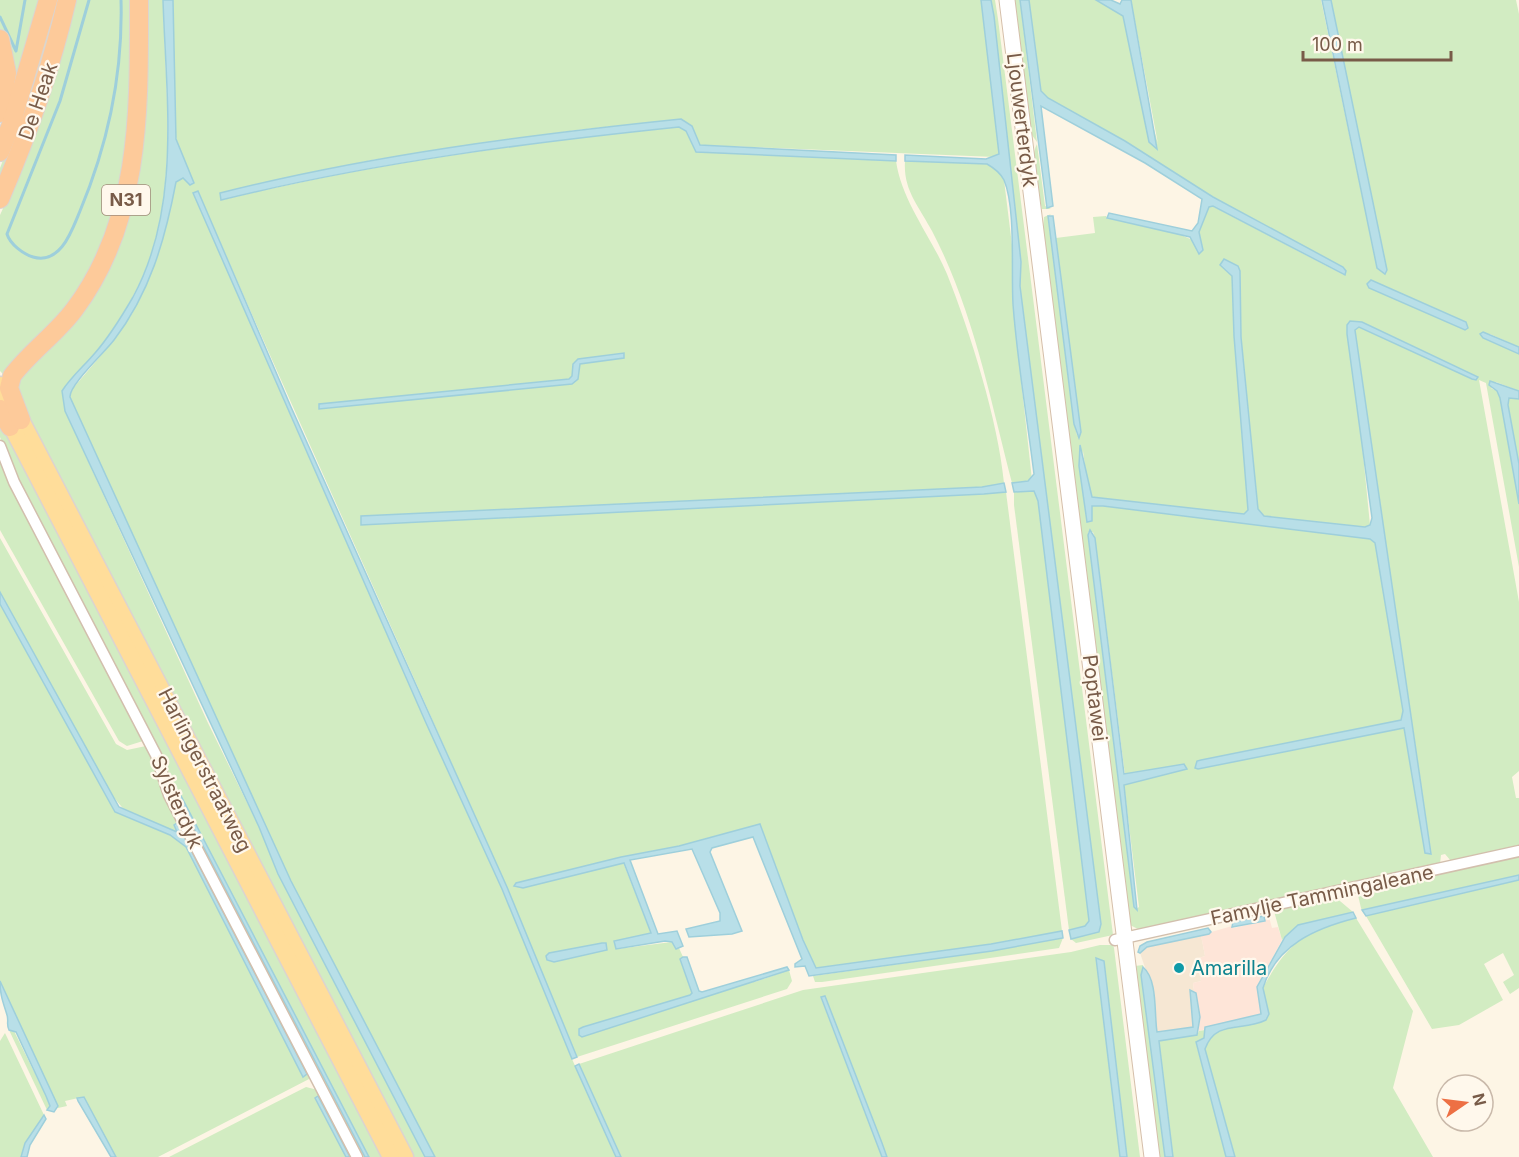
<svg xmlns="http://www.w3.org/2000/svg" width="1519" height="1157" viewBox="0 0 1519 1157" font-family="Inter,sans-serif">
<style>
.residential{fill:#f6e7d3}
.commercial{fill:#fee5d8}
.green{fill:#d2ecc2;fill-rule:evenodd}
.water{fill:#b8dfe8;stroke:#9ecfdb;stroke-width:1.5}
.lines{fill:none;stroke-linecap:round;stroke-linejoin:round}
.stream{stroke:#9ecfdb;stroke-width:3}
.minor-casing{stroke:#d2bfad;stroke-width:13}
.secondary-casing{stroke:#d5bfaa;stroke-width:17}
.primary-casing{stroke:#dcd4cf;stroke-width:19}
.trunk-casing{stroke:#dcd4cf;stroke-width:20}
.minor{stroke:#fff;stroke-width:10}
.secondary{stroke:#fff;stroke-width:15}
.primary{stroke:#ffdd9a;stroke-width:16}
.trunk{stroke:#fdca9a;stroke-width:18}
.culture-dot{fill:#0f9aa8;stroke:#fff8ec;stroke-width:2}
.labels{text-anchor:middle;stroke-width:4.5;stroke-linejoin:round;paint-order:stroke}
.shield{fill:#fff8ec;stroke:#a08a79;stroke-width:1.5}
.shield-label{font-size:18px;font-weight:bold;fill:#785b48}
.street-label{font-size:20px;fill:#785b48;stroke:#fff8ec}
.culture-label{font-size:20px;fill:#0d838f;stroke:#fff8ec;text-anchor:start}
</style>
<rect width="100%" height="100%" fill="#fdf5e5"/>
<polygon class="residential" points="1201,935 1205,956 1196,959 1201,981 1193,983 1194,991 1190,990 1193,1027 1157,1032 1152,988 1140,953 1147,947"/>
<polygon class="commercial" points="1269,917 1272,928 1278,927 1282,940 1257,987 1261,1014 1199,1031 1193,983 1201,981 1196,959 1205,956 1201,935 1232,926 1234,928 1264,921"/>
<g class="green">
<polygon points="0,0 40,0 14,92 0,30"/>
<polygon points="54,0 62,0 51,39 0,182 0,168 12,137"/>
<polygon points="75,0 136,0 125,193 72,308 5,376 0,371 0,215 16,180"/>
<path d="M143,0H163C165,98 182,207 133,296C122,316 109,337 95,353C84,366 71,377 62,391L65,411L208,723L259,827L278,874L425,1157H412L18,397L17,380L113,247Z"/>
<path d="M173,0H981L998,134L999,154L995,157L700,145L681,119L577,130L372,160L220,193L222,200C372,163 526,143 679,127L686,131L696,152L896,161C902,202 931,236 947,274C970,332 998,420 1004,483L982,487L362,516L361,524L1006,492L1062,931L991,944L816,968L803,940L760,824L679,846L621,857L651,933L616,949L672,942L676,949L679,948L683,957L680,960L692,993L690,995L758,981L789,970L792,981L787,989L577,1057C457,765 323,480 198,191L193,193L426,723L502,889L572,1059L616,1157H435L291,881L72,407L69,393L114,340L132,314L176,182L183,178L187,179L175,133ZM624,358L580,364L571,384L319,409V404L569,379L572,376L573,364Z"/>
<polygon points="991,0 995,0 998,19 1113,935 1076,943 1071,939 1098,932 1101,924 1020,286 1021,262"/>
<polygon points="1013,0 1020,0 1037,142 1029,131"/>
<path d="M1029,0H1096L1123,16L1158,144L1131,0H1321L1377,267L1386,273L1331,0H1516L1519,14V347L1490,334H1481L1483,338L1519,354V391L1496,382L1491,388L1497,391L1500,398L1519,504V567L1486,383L1479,380L1519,602V771L1512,777L1516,798H1519V845L1451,861L1445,854L1441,855L1440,864L1140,930L1128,924L1042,239L1044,217L1051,214L1048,217L1074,424L1077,435L1080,437L1056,238L1095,233L1093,217L1106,216L1107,218L1177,233L1199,243V232L1209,207L1212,206L1344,275L1343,267L1213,197L1125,141L1048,98L1041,91ZM1224,269L1240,271L1241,337L1258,509L1264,516L1365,527L1370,525L1350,321L1362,322L1478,377L1476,380L1359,327L1355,330L1431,853L1404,728L1198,769L1195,767L1197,762L1201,760L1401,720L1403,711L1375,543L1371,539L1103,506H1092V521L1087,522L1079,466L1083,451L1088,488L1092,497L1244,514L1248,510L1234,336L1232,276ZM1369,281L1466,322L1468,328L1465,330L1370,288ZM1088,532H1093L1095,538L1125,775L1124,785L1139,907L1136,909Z"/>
<path d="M1037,144L1045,206L1051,209H1042C1038,190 1028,161 1037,144Z"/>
<path d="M905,161L987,164L997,170L1004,180L1014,261L1013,306L1032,480L1012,483C990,398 973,309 932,231C919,206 903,190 905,161Z"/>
<polygon points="1509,398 1519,399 1519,464 1508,405"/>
<polygon points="0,419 384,1157 369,1157 176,794 365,1157 360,1157 211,870 17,481 0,437"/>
<polygon points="0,456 143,741 127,746 119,741 0,530"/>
<polygon points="1024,490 1035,492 1038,500 1089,921 1085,926 1069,930 1014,505 1014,492"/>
<polygon points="0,538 116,744 127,750 146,746 311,1078 158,1157 116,1157 83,1097 65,1101 67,1106 58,1108 0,981 0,604 115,812 170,835 186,847 303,1076 307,1074 177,824 174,825 177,832 126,812 111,794 0,592"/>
<polygon points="1519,856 1519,875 1362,910 1361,908 1357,891"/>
<polygon points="1519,880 1519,988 1510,994 1503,982 1514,975 1503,953 1484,964 1503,1000 1459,1025 1432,1029 1366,916"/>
<polygon points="1334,896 1353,912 1298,925 1282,940 1274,911"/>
<path d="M1356,918L1413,1011L1393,1088L1433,1157H1235L1205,1049C1218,1015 1247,1037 1269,1014L1263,989L1265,984C1291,939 1306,931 1356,918Z"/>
<polygon points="1063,938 1059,948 822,982 815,982 813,976 992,951"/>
<polygon points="1100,945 1113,945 1114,948 1140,1157 1127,1157 1104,962 1096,958 1120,1157 887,1157 825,996 821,998 882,1157 621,1157 579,1064 803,990 1071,952"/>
<polygon points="1143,965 1165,1157 1157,1157 1135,966"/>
<polygon points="13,1029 46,1096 50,1107 47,1110 9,1030"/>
<polygon points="1205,1030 1204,1038 1196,1043 1226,1157 1173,1157 1159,1041 1197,1035 1199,1031"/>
<polygon points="5,1033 44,1115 25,1143 21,1157 0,1157 0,1041"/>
<polygon points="306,1087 318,1090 355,1157 350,1157 318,1096 315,1098 346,1157 169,1157"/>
</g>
<g class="water">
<path d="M163,0H173L176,139L194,183L190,185L183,178L176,182C165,240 150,293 114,340C105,352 69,385 70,397L291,881L435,1157H425L278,874L259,827L65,411L62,391C71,377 84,366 95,353C109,337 122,316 133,297C182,207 166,97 163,0Z"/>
<path d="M981,0H991L994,16L1021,262L1020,286L1101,924L1099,932L1071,939L1069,930L1085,926L1089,921L1038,501L1034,491L1014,492L1012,483L1028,481L1034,474C1027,417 1017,360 1013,304C1011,271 1016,208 1004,180C1000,172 994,168 987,164L905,161V155L986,159L999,154Z"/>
<polygon points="1020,0 1029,0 1041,91 1048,98 1125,141 1213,197 1343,267 1346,271 1345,275 1213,206 1209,207 1199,232 1203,250 1199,254 1190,237 1107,218 1109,213 1192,231 1198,223 1202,199 1145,163 1041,106 1053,206 1047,208"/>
<polygon points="1096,0 1111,0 1120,4 1122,0 1131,0 1157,149 1149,142 1123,16"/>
<polygon points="1322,0 1331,0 1387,270 1385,274 1377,268"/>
<path d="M681,119L692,126L700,145L896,155V161L696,152L686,131L679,127C525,143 371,163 221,200L220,193C371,155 526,135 681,119Z"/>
<polygon points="198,191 291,407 507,887 577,1057 572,1059 502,889 426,723 193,193"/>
<polygon points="1048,216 1053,216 1081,432 1079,438 1074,424"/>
<polygon points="1224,259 1238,266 1240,271 1241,337 1258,509 1264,516 1365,527 1370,525 1372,518 1347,334 1347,325 1350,321 1362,322 1478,377 1476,380 1472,379 1359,327 1355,330 1431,854 1425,853 1404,728 1198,769 1195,768 1197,761 1201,760 1401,720 1403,711 1375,543 1370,539 1103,506 1092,506 1092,521 1087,522 1079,466 1080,445 1092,497 1244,514 1248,510 1234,336 1232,276 1220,265"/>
<polygon points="1371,280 1466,322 1468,328 1465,330 1369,288 1367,284"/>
<polygon points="1483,332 1519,347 1519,354 1483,338 1480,334"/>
<polygon points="624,353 624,358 580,364 578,379 572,384 319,409 319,404 569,379 572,376 573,364 578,359"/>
<polygon points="1490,381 1519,391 1519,399 1509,398 1508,405 1519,464 1519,504 1500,398 1497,391 1489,385"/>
<polygon points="1004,483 1006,492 984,494 361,525 361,516 982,487"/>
<polygon points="1090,530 1095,538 1124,774 1184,764 1187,769 1124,785 1137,910 1134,907 1088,535"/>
<polygon points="0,592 119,807 177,832 174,825 177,823 307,1074 303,1077 186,847 170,835 115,812 0,604"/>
<polygon points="179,792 369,1157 365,1157 176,794"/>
<polygon points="760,824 803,940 816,968 991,944 1062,931 1063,938 992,951 809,976 805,966 795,967 795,964 802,959 753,837 712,848 710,852 742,931 732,934 689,937 686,929 720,921 720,913 692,849 630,860 658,934 677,931 683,946 676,949 672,942 665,941 616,949 614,941 651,933 624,863 523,888 514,886 516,883 621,857 679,846"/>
<polygon points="1519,875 1519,880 1366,916 1362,910"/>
<path d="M1353,912L1356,918C1316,928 1276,945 1263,988L1269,1014L1266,1020C1242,1032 1216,1019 1205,1049L1235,1157H1226L1196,1042L1204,1038L1205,1027L1261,1014L1257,987L1285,937L1298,925Z"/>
<polygon points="1264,916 1265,921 1232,927 1233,922"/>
<polygon points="1208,928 1211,932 1209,934 1147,947 1140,953 1138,952 1140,946 1147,942"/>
<polygon points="602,943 606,943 607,950 554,962 547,960 546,956 549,953"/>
<polygon points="683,957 687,957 699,991 702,992 787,967 789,970 582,1037 579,1035 579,1029 583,1027 690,995 692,993 680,959"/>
<polygon points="1096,958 1104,961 1127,1157 1120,1157"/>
<path d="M1143,967C1158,980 1154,1013 1157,1032L1193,1027L1190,990L1196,993L1200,1017L1197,1035L1159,1041L1173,1157H1165L1141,975Z"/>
<path d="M0,981L58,1106L54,1112L47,1110L50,1106L46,1096L16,1032L9,1030C6,1024 9,1022 7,1015C3,1002 0,995 0,981Z"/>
<polygon points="825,996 882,1143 887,1157 882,1157 877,1144 821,997"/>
<polygon points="579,1064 621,1157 616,1157 575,1066"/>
<polygon points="318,1096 350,1157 346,1157 315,1098"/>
<polygon points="84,1097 116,1157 111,1157 78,1101 77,1098"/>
<polygon points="44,1115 46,1119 30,1145 27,1157 21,1157 25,1143"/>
</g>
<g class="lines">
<g class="stream">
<path d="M89,0L60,101L7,234C10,244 23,254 33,257C61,265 72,230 80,211C108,144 123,72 121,0"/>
<polyline points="0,17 16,51 25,0"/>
</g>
<g class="minor-casing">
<g id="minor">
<polyline points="0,446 14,482 156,755 169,795 357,1157"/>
<polyline points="1115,940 1519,851"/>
</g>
</g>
<g class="secondary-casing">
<polyline id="secondary" points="1007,0 1152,1157"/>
</g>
<g class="primary-casing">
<g id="primary">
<polyline points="0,385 21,420 405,1157"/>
<polyline points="5,414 391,1157"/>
</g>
</g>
<g class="trunk-casing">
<g id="trunk">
<polyline points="0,39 7,73 0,113"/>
<polyline points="0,152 12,122 48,0"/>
<path d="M0,199C28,134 51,69 67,0"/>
<polyline points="0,409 10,427"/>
<path d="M21,420L9,388L12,376C30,352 56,334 74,310C142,220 139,107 139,0"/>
</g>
</g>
<use href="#minor" class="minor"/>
<use href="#secondary" class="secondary"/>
<use href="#primary" class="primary"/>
<use href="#trunk" class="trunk"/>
</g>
<circle class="culture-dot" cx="1179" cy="968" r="6"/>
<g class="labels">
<rect class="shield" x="102" y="185" width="48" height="30" rx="4.5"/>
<g class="shield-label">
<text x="126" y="206">N31</text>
</g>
<g class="street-label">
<text transform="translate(38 101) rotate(-71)" y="7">De Heak</text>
<text transform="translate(1022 120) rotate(83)" y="7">Ljouwerterdyk</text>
<text transform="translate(1095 698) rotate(83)" y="7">Poptawei</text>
<text transform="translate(205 770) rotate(63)" y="7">Harlingerstraatweg</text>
<text transform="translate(177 802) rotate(66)" y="7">Sylsterdyk</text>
<text transform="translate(1322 895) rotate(-12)" y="7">Famylje Tammingaleane</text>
</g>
<g class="culture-label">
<text x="1191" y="975">Amarilla</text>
</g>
</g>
<g transform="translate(1465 1103) rotate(76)"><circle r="28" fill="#fff8ec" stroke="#c9b9aa" stroke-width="1.5"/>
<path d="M0-4.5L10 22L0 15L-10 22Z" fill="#ed7044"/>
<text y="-9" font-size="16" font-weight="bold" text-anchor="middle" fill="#785b48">N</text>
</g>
<path d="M1303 51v9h148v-9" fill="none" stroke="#785b48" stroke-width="3"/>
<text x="1312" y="51" font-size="18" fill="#785b48" stroke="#fff8ec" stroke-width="4.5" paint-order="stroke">100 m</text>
</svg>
